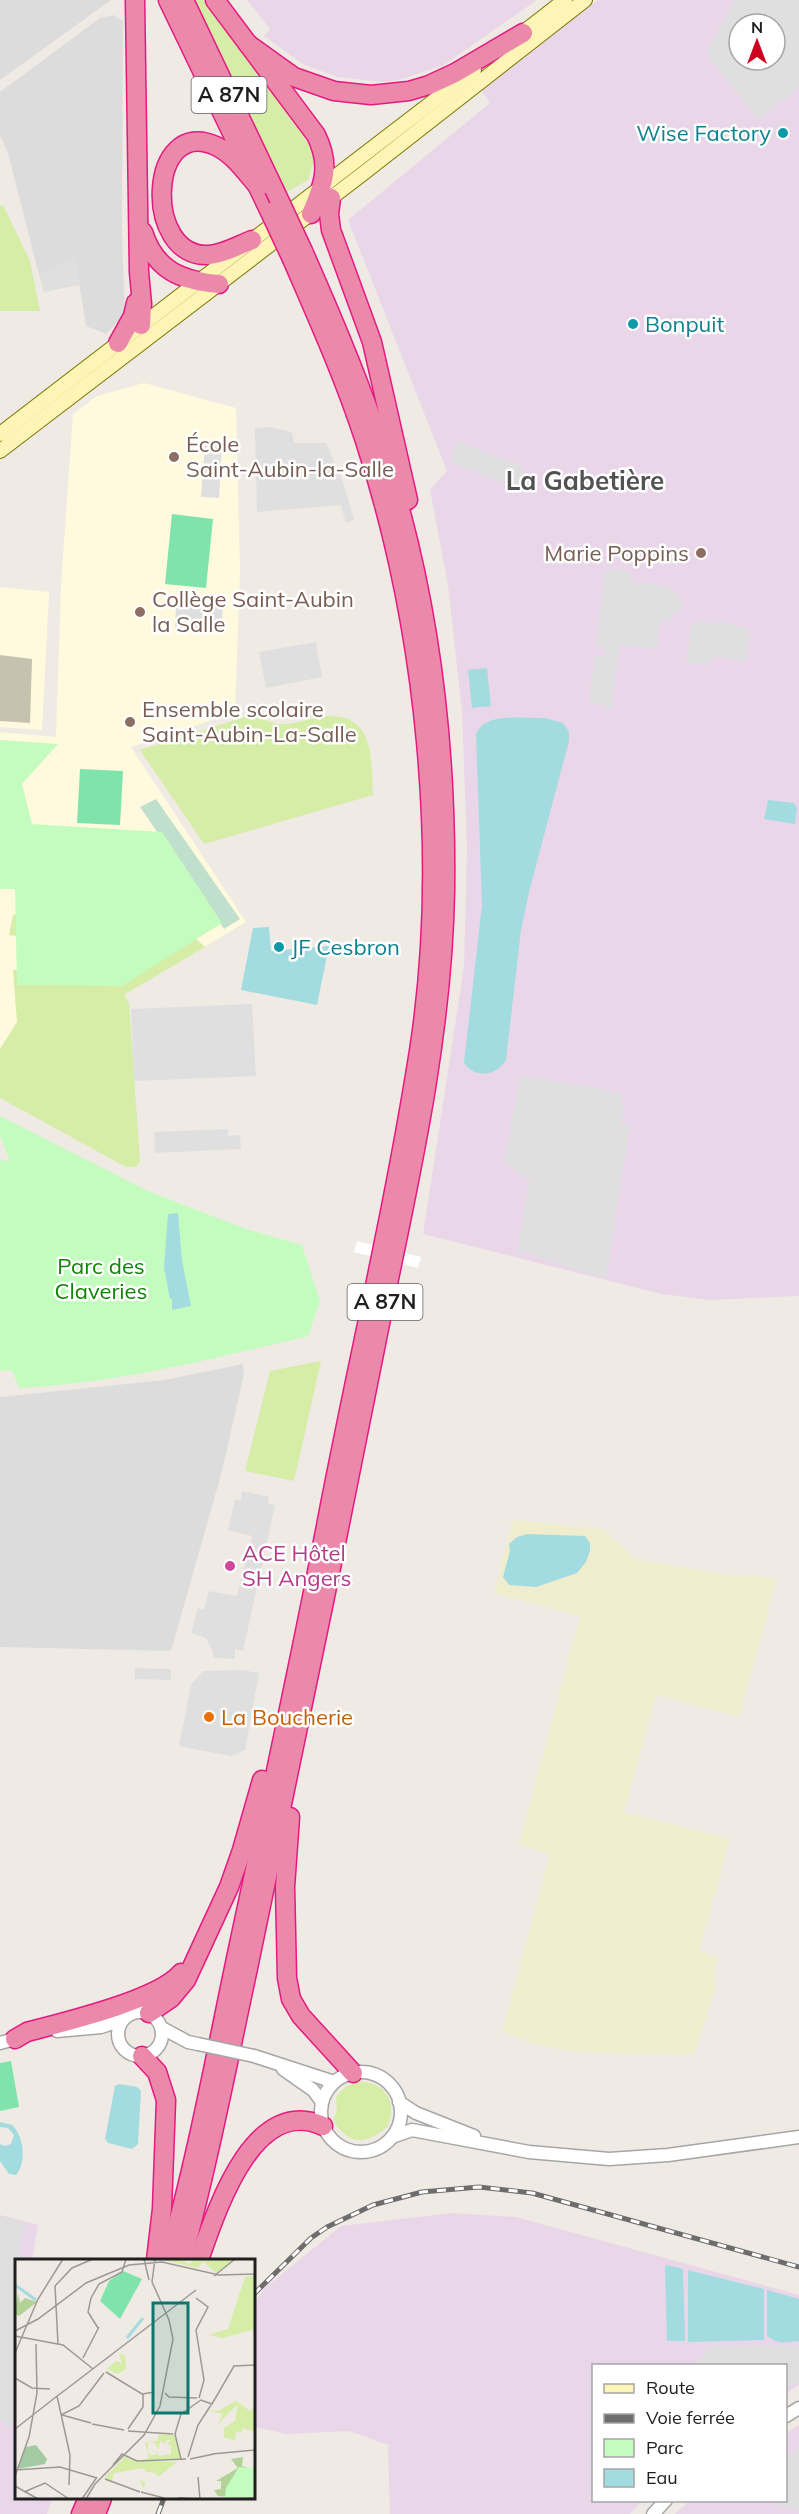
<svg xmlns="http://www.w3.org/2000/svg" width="799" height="2514" viewBox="0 0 799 2514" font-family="Mulish,sans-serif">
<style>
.residential{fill:#dddcdc}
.industrial{fill:#ead6e9;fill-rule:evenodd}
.education{fill:#fffade}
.construction{fill:#c5c2af}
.farmland{fill:#f0edce}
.grass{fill:#d5eda7}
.wetland{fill:#c0dfcc}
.park{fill:#c4fcbf}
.pitch{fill:#7ee4ac}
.parking{fill:#dfdfdf;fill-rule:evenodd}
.water{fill:#a2dce0}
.pier{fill:#fff}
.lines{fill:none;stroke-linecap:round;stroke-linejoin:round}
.tertiary-casing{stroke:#a6a6a6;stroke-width:15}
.secondary-casing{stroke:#7b7500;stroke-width:16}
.motorway-casing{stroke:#e51a81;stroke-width:21}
.tertiary{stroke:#fff;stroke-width:12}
.secondary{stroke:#fdf5b5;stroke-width:14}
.motorway{stroke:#ec88aa;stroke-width:18}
.rail-casing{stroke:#6d6d6d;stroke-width:5}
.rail{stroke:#fff;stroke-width:3;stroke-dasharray:9;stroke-linecap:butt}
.tertiary-bridge-casing{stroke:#a6a6a6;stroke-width:15;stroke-linecap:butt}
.motorway-bridge-casing{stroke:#e51a81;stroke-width:21;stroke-linecap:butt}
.tertiary-bridge{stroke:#fff;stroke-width:12}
.motorway-bridge{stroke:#ec88aa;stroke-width:18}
.culture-dot{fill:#0f9aa8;stroke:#fff;stroke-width:2}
.education-dot{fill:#8d6e63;stroke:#fff;stroke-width:2}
.hotel-dot{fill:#d1479c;stroke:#fff;stroke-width:2}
.food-dot{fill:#e8710a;stroke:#fff;stroke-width:2}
.labels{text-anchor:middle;stroke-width:5;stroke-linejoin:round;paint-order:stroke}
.shield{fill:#fff;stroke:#626262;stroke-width:1.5}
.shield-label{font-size:21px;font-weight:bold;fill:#1f1f1f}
.culture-label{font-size:22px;fill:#0d838f;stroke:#fff;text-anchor:start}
.education-label{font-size:22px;fill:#785e54;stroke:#fff;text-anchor:start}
.park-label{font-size:22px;fill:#0f8405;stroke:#fff}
.hotel-label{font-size:22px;fill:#b23c85;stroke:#fff;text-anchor:start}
.food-label{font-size:22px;fill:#c56008;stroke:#fff;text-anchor:start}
.quarter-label{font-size:26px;font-weight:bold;fill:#525252;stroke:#fff}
.inset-river{fill:none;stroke:#a2dce0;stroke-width:3}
.inset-road{fill:none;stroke:#9c9995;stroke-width:1.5}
.view{fill:#0f766e;fill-opacity:0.15;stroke:#0f766e;stroke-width:3}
.inset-edge{fill:none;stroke:#1f1f1f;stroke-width:3}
</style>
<rect width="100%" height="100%" fill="#f0eae4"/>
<g class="residential">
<polygon points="0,0 111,0 0,80"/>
<polygon points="113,15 123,21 122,236 125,314 106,334 86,326 75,258 39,275 8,153 0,135 0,92 100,18"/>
<polygon points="243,1364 244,1374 222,1471 171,1651 0,1647 0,1397 165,1380"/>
</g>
<g class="industrial">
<polygon points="247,0 537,0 444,65 399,80 383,82 337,77 303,64 264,36 270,29"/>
<path d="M598,0H799V1296L710,1300L662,1294L423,1234L464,967L467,848L462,712L448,585L430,490L447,471L348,220L490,103L481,89ZM739,24H775V60H739Z"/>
<polygon points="452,2213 516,2217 799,2295 799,2385 786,2394 786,2366 594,2366 594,2500 642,2501 630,2514 390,2514 388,2445 349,2431 287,2434 254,2427 254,2303 267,2286 341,2226"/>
<polygon points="0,2215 38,2225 32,2260 16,2260 16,2498 53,2498 47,2514 0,2514"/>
<polygon points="799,2425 799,2514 675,2514 689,2501 786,2500 786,2433"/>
</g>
<g class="education">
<polygon points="144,383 236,408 240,570 235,712 131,747 246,922 124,995 18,1024 0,1057 0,732 56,737 61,586 73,414 97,396"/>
<polygon points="0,587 49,592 42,730 0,727"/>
</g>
<polygon class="construction" points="0,655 32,659 30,723 0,721"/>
<polygon class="farmland" points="513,1520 602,1529 636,1559 739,1577 740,1574 777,1579 739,1717 656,1695 624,1812 730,1839 699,1951 718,1958 714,1970 715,1989 694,2055 595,2053 567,2050 539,2045 502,2032 550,1854 519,1845 580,1616 494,1593"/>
<g class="grass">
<polygon points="195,0 204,0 304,137 313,153 313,164 308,180 287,192"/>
<polygon points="0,205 4,207 30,261 40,311 0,311"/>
<path d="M254,714C262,717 272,724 280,724C297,725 314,716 331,716C376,717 371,763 373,795L204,844L140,750Z"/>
<polygon points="18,913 196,939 205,947 124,995 129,1003 140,1162 135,1167 126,1167 0,1098 0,1049 17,1022 13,970 34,969 24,937 9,935 13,915"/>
<polygon points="321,1361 294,1481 245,1471 270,1371"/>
<path d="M357,2081C384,2082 398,2100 388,2126C367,2145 348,2146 333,2120L337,2112L336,2097L344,2088Z"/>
</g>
<polygon class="wetland" points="156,799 240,919 224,929 140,807"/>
<g class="park">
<polygon points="0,740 58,744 22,784 32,824 162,832 222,923 122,986 17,985 15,889 0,889"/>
<path d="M0,1116L148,1191L243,1228L302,1245L320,1302L308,1336C212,1359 117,1383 19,1388L12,1370L0,1371V1160L10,1161L0,1136Z"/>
</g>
<g class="pitch">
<polygon points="172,514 213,519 206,588 165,584"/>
<polygon points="80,769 123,771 120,825 77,823"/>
<polygon points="11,2061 19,2107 0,2111 0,2063"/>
</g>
<g class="parking">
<path d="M735,0H799V88L758,120L706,53ZM739,24H775V60H739Z"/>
<polygon points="75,257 79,285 44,292 39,275"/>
<polygon points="270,427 292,432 294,443 326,443 344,485 354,520 346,523 341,505 257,512 255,428"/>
<polygon points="457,441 524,467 521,472 534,477 529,492 450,462"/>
<polygon points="205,445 222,446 219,498 201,497"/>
<polygon points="605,570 623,570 631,574 631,582 668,586 675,593 675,596 682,597 680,614 673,613 672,621 660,620 657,649 620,645 611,710 603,708 603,705 589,703 595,655 605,657 606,649 596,647"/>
<polygon points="176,605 223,607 221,631 175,629"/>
<polygon points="702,620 710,625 724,621 750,630 746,662 723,657 712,657 710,665 687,663 691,626"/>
<polygon points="316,642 322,677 266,688 259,652"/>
<polygon points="252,1004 256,1076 134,1081 131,1009"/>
<polygon points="520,1076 609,1090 620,1095 624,1107 622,1124 630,1125 606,1279 517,1250 530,1179 517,1174 514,1167 504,1164"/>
<polygon points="228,1129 228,1136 240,1135 241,1149 155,1153 154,1132"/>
<polygon points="242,1491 269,1497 268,1504 275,1505 243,1651 235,1649 235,1659 213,1658 213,1652 206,1638 191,1633 198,1608 204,1610 209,1591 237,1596 252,1536 228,1530 235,1499 241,1500"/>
<polygon points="135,1668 171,1669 171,1680 135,1679"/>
<polygon points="243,1670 259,1673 245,1750 231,1756 179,1746 191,1685 203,1671"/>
<polygon points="0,2216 26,2223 18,2255 30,2258 30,2260 16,2260 16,2319 14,2325 16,2326 16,2424 11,2423 9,2429 0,2419"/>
<polygon points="711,2346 799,2346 799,2382 786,2388 786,2366 694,2365"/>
<polygon points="799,2446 799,2512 778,2504 780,2501 786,2500 786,2459 788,2452 795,2454"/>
</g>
<g class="water">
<polygon points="487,668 491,706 472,708 468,670"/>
<path d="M545,718L563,723L569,732V741L529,892L521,930L506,1060C497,1076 475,1079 464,1063L482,905L476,735C484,711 524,719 545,718Z"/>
<polygon points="768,800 794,803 797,808 795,824 764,819"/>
<polygon points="269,927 271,951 329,946 317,1005 241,990 253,928"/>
<polygon points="178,1213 182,1261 191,1306 172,1310 172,1299 170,1299 164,1268 168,1214"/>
<polygon points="527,1534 585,1536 590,1543 590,1551 586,1562 577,1573 536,1587 509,1585 503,1577 510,1551 509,1544 517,1537"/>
<polygon points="119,2084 137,2087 141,2091 138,2144 132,2149 108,2143 105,2139 115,2086"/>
<path d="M0,2122L12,2125C24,2136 27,2163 16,2175L9,2174L0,2161V2144L5,2146L11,2144L14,2135L8,2128L0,2127Z"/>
<polygon points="667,2265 683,2269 685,2341 667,2341 665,2267"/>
<polygon points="688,2270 764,2289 764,2340 688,2342"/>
<path d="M767,2290L799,2299V2341C788,2342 775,2345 767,2335Z"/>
</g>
<polygon class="pier" points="357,1241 421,1257 418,1268 354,1252"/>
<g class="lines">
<g class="tertiary-casing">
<g id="tertiary">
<circle cx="140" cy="2034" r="22"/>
<polyline points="162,2028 188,2042 198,2044"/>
<polyline points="57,2031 101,2027 122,2020"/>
<polyline points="0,2043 22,2037"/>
<polyline points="254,2056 334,2082"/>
<polyline points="283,2069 313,2090 322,2102"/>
<circle cx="361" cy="2112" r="40"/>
<polyline points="399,2102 416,2113 474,2136"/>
<polyline points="392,2137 412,2130 529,2152 609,2159 668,2155 799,2137"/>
<polyline points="786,2416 799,2408"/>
<polyline points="653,2514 666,2500"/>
</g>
</g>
<g class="secondary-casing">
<g id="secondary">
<polyline points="516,38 565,0"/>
<polyline points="0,434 474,70"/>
<polyline points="0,451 365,172 585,0"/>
</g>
</g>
<g class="motorway-casing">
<g id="motorway">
<polyline points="135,0 139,272 142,304 141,325"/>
<polyline points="168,0 270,212"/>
<polyline points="184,0 274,189"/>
<path d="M215,0L316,135C331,165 324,184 311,214"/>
<polyline points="248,44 294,77 334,91 371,95 409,91 429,85 455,73 523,33"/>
<polyline points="331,198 329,214 331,230 372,342 408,500"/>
<path d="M143,232C155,270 181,281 219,284"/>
<path d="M252,240C239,245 224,254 209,255C142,259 148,114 216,146C233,154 245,171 256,184"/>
<polyline points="118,343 133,316 136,303"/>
<polyline points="290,1817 285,1887 287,1978 291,1999 301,2016 353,2073"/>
<polyline points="149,2013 171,1998 186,1980 229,1887 242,1850 262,1780"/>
<path d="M15,2039L27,2032C64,2022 158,2000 181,1973"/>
<polyline points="142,2056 157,2072 166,2100 162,2209 156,2260"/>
<path d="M168,2260C197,2158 216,2053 238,1949C268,1808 299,1667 326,1526C356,1368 394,1210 419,1051C449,856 426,628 365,441C345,379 318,319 292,259"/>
<path d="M182,2260C208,2164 227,2066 248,1968C277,1833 305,1698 332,1563C352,1465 371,1367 391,1269C417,1145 443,1019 445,891C447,741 428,586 380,443C358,377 331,314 303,251"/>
<path d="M199,2260C216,2212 253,2094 323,2126"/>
<polyline points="81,2514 88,2498"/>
<polyline points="96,2514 102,2498"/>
</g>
</g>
<use href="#tertiary" class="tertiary"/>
<use href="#secondary" class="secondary"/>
<use href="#motorway" class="motorway"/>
<g class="rail-casing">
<g id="rail">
<polyline points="254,2294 311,2238 327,2227 373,2205 422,2192 479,2187 532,2193 799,2267"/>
<polyline points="158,2514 164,2498"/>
</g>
</g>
<use href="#rail" class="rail"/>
<g class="tertiary-bridge-casing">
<polyline id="tertiary-bridge" points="198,2044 254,2056"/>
</g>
<g class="motorway-bridge-casing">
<g id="motorway-bridge">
<polyline points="274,189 303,251"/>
<polyline points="270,212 292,259"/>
</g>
</g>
<use href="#tertiary-bridge" class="tertiary-bridge"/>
<use href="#motorway-bridge" class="motorway-bridge"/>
</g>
<g class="culture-dot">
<circle cx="783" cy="133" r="6"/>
<circle cx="633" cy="324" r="6"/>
<circle cx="279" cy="947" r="6"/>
</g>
<g class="education-dot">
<circle cx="174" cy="457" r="6"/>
<circle cx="701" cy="553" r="6"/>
<circle cx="140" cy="612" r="6"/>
<circle cx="130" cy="722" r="6"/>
</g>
<circle class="hotel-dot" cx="230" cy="1566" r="6"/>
<circle class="food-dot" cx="209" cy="1717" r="6"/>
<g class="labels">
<g class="shield">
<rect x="191.5" y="77" width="75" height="36" rx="4.5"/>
<rect x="347.5" y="1284" width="75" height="36" rx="4.5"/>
</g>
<g class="shield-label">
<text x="229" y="102">A 87N</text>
<text x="385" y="1309">A 87N</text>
</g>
<g class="culture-label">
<text x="771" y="141" text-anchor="end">Wise Factory</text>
<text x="645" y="332">Bonpuit</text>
<text x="291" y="955">JF Cesbron</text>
</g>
<g class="education-label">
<text x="186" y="452">École<tspan x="186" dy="25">Saint-Aubin-la-Salle</tspan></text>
<text x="689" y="561" text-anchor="end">Marie Poppins</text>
<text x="152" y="607">Collège Saint-Aubin<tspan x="152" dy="25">la Salle</tspan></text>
<text x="142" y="717">Ensemble scolaire<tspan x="142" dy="25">Saint-Aubin-La-Salle</tspan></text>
</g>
<g class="park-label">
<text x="101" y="1274">Parc des<tspan x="101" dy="25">Claveries</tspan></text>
</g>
<g class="hotel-label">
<text x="242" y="1561">ACE Hôtel<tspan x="242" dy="25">SH Angers</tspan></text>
</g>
<g class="food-label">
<text x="221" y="1725">La Boucherie</text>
</g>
<g class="quarter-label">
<text x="585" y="490">La Gabetière</text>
</g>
</g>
<g transform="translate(15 2259)">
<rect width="240" height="240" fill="#f0eae4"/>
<path d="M143,0H166L174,5L181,0H222L201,14L188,2L183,9ZM240,16V70L208,79L193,76L213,70L230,18ZM104,94L110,97L111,110L102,115L92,110L101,102L107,104ZM221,142L235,152L240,147V173L228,169L226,174L221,173L220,182L209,178V169L220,162L223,145L202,166L208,155L191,151L203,152ZM144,175L160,176L166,200L124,202L134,199L130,183L142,182ZM146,181L150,186L151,181H156L152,185L156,186V195L144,197L141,192V196H135L134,192L133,195V182L140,184L143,191ZM111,197L116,201L162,203L143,218L141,214L132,213L130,226L128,229L125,221L130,223L132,214L128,209L99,214L97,222L89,219Z" fill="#d5eda7" fill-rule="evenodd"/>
<path d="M3,33L5,44L10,39L22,43L4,57L0,55ZM228,198L227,207L238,210L240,227L216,238L203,237L199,231L206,230V222H201L223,209L216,200Z" fill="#b2d297"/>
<path d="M21,186L32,200L30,205L2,210L11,188Z" fill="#a4caa4"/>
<path d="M224,208L240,209V238L210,239L211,229Z" fill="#c4fcbf"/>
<path d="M108,12L127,20L105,60L85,42L94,22Z" fill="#7ee4ac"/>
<path class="inset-river" d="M0,26L21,41M112,79L128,59"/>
<path class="inset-road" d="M129,0L134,21M199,17L220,0M181,39L193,48L181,71L189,121L184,139M83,69L73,53L76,39L84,25L107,13L111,0M0,72L23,60L71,24L114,6L147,3L204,16L240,15M0,77L48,86L78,110M43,85L40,27L57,9L78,0M0,94L23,40L48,0M68,99L84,68M91,113L127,135L140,133M0,119L17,129L35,130M150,134L154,138L182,139M45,135L181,31M42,137L55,196L54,226M46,156L64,147L89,114M47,156L76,164M77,165L109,171M0,170L46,134M113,170L128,148V135M113,172L158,175M197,195L240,191M173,198L183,166L196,146M166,200L160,175L166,155L186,141L197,145L219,107L240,106M175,200L199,195M98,206L107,195L122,202L171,200M0,211L45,208L82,219M0,217L14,178L22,134L21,85M183,218L185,240M90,220L125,233M0,227L23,240M9,233L30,224L54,240M126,233L149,239M170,239H163H166L181,240M67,240L82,218M71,240L80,225L129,176L145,147L158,80L154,61L137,23L140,0M203,240L240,239"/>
<path class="view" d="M138,44H173V154H138Z"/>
<rect width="240" height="240" class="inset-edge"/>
</g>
<rect x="592" y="2364" width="195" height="138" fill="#ffffff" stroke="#a5a5a5" stroke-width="1.5"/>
<rect x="604" y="2384" width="30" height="9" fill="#fdf5b5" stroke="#a5a5a5" stroke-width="1.5"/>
<text x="646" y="2394" font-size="18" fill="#1f1f1f">Route</text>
<rect x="604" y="2414" width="30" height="9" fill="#6d6d6d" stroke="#a5a5a5" stroke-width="1.5"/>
<text x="646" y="2424" font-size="18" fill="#1f1f1f">Voie ferrée</text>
<rect x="604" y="2439" width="30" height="18" fill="#c4fcbf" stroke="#a5a5a5" stroke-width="1.5"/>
<text x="646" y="2454" font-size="18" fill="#1f1f1f">Parc</text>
<rect x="604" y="2469" width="30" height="18" fill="#a2dce0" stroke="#a5a5a5" stroke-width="1.5"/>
<text x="646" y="2484" font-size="18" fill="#1f1f1f">Eau</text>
<g transform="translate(757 42)"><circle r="28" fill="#ffffff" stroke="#a5a5a5" stroke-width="1.5"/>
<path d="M0-4.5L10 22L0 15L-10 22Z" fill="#cd0021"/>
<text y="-9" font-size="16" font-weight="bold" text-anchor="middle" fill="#1f1f1f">N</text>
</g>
</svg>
